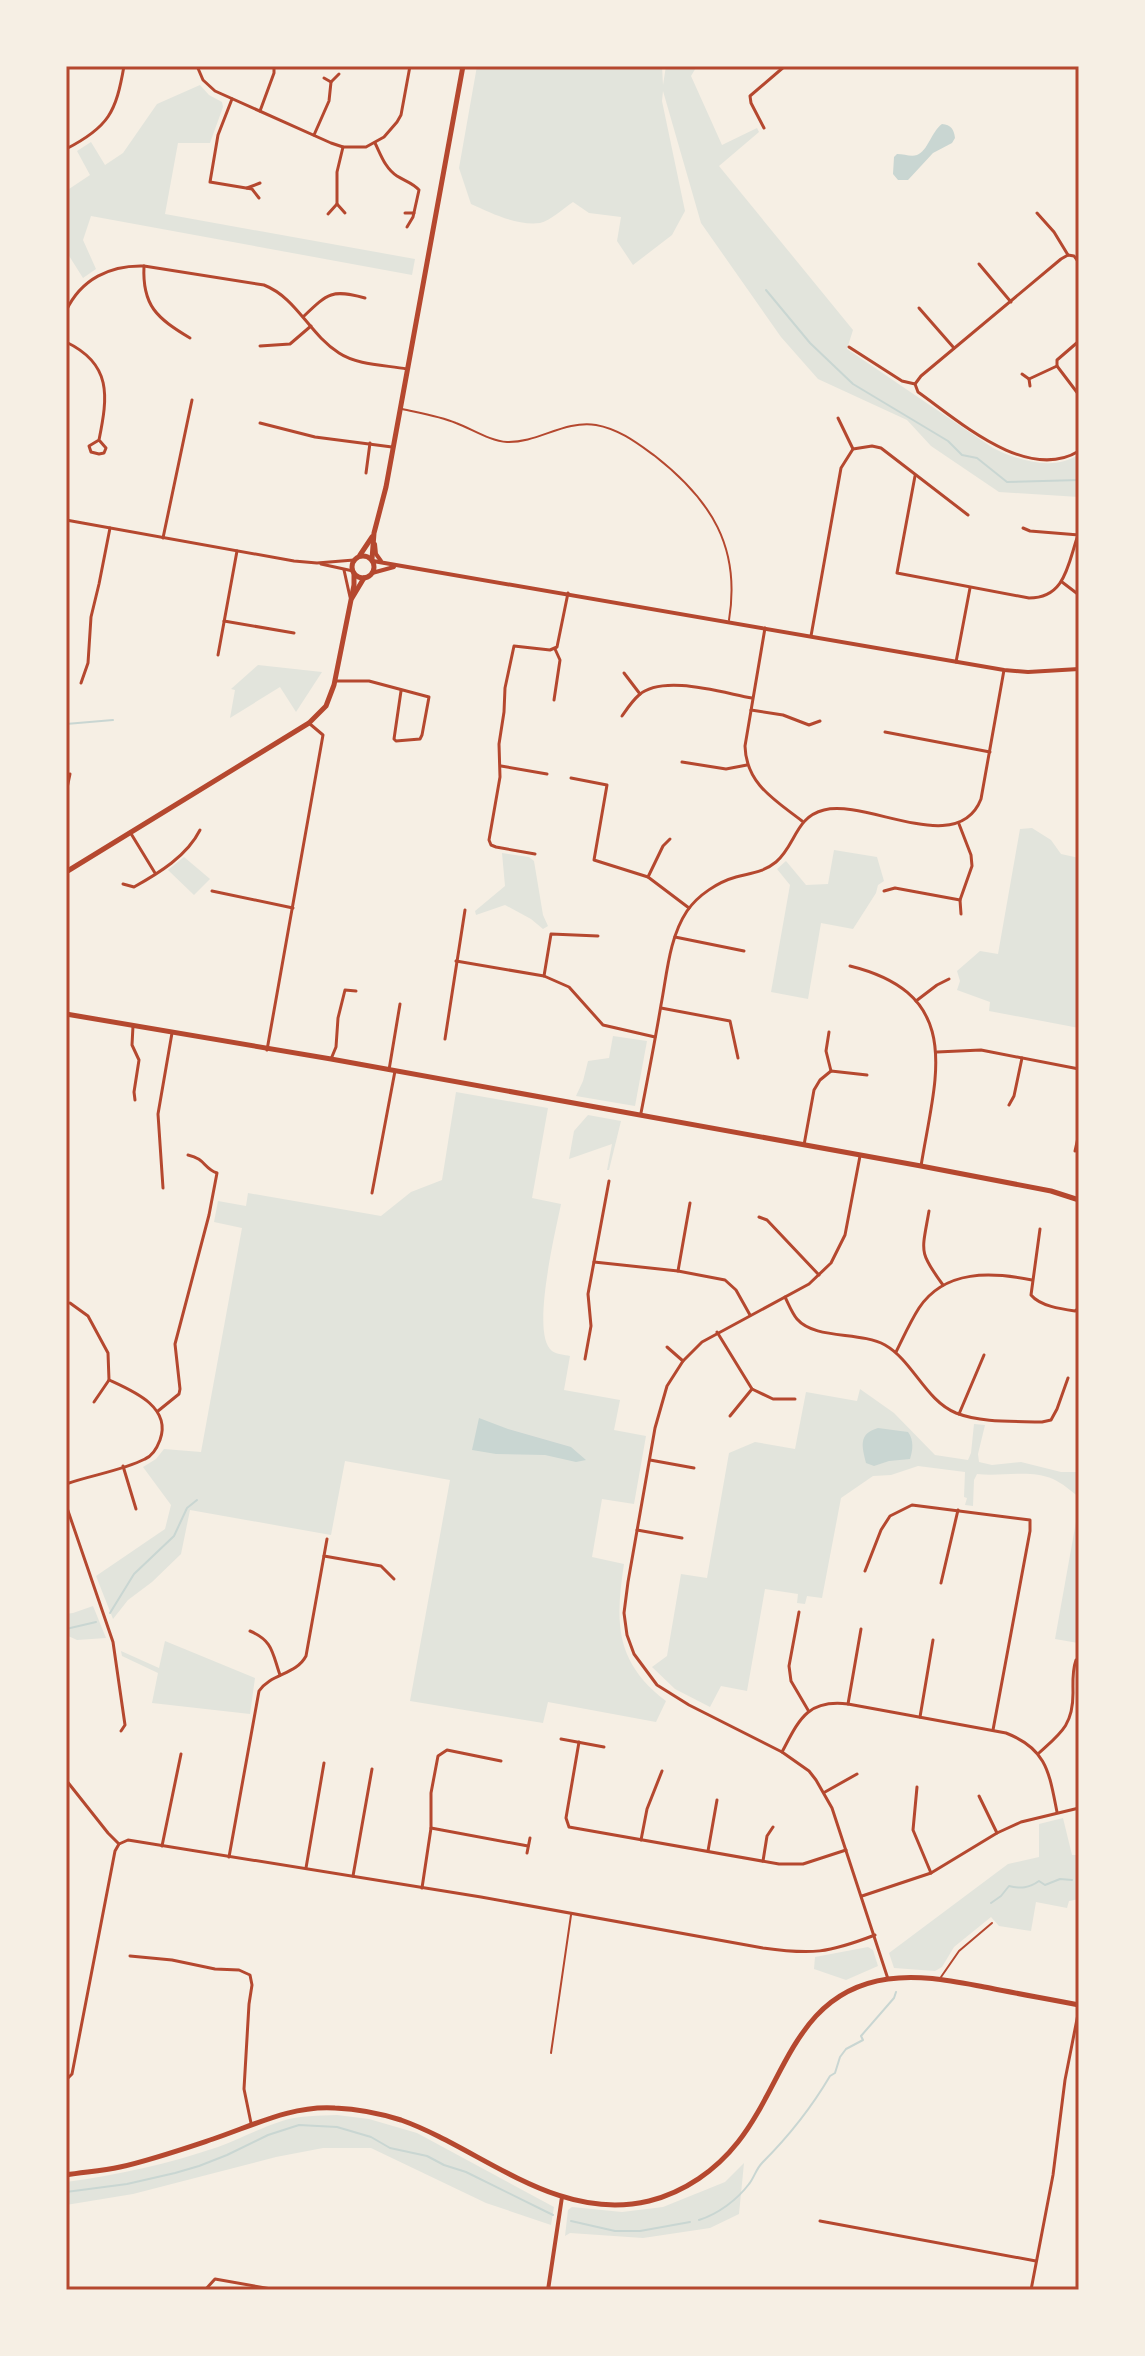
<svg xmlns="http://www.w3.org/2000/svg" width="1145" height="2356" viewBox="0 0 1145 2356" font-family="'Roboto Condensed',sans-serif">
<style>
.green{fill:#e2e4dc}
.water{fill:#c9d6d2}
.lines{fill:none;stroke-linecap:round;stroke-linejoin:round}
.stream{stroke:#c9d6d2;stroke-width:2}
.service{stroke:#b5482f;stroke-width:2}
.minor{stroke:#b5482f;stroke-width:3}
.tertiary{stroke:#b5482f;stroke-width:4}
.secondary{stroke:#b5482f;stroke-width:5}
.primary{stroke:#b5482f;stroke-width:5}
.neatline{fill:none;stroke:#b5482f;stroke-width:3}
</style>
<rect width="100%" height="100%" fill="#f6efe4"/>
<g class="green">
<path d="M477,66H662L663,85L666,66H697L691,76L722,145L757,128L759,132L719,166L853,330L847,349L993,448C1016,460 1055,472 1079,454V497L999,492L931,446L907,420L818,379L781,337L701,223L663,91L662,101L685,211L672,235L633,265L617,241L621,217L589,213L573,202C564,208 550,221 540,223C517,226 491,213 471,204L459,168Z"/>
<polygon points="200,85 209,95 222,102 223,107 210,143 178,143 165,214 415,259 412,275 91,216 83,240 96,269 83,278 66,251 66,191 90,175 77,151 91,142 105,165 123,153 157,104"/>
<polygon points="258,665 322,672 296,712 280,687 230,718 235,690 231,689"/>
<polygon points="1032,828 1051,840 1061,854 1079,858 1079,1028 989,1011 990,1002 957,990 960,981 957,971 980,951 998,954 1020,829"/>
<polygon points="834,850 877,857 884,881 878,885 876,893 853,929 821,923 808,999 771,992 790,885 777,869 786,861 806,885 828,884"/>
<polygon points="502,853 529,857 534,861 543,915 548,926 543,929 531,919 505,905 476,915 475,911 505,886"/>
<polygon points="184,857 210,879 194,895 168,870"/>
<polygon points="613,1036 647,1041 635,1106 576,1096 583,1081 588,1061 609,1058"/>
<path d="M456,1092L548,1108L532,1198L561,1204C556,1230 530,1335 552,1351C556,1354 565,1355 570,1356L564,1390L620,1400L614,1430L646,1436L634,1504L602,1499L592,1557L624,1564C615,1623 615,1662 666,1701L656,1722L548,1702L543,1723L410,1701L450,1480L345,1461L331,1535L190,1510L181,1554L152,1582L128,1600L113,1619L96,1576L165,1529L171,1505L143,1467L156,1459L164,1449L201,1452L242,1228L214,1222L218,1201L246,1206L248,1193L381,1216L411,1192L442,1180Z"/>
<polygon points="588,1115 621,1121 609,1170 607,1170 612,1144 569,1159 574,1131"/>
<path d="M860,1389L894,1413L935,1455L968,1460L971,1453L974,1424L985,1425L978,1454L979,1462L992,1465L1021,1462L1061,1472H1079V1497C1071,1491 1062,1483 1053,1479C1030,1469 1002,1477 977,1474L974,1480L973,1506L965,1505L967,1498L964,1497L965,1472L918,1466L891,1475L873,1476L841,1498L822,1598L807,1596L805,1604L797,1603L798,1594L765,1589L747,1691L721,1686L710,1707L675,1689L652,1667L667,1656L681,1574L707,1578L729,1453L755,1442L795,1449L806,1392L857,1401Z"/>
<polygon points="1079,1505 1079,1652 1077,1651 1078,1643 1055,1639"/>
<polygon points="93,1606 106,1638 77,1640 66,1635 66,1614 73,1613"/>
<polygon points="165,1641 255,1678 250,1714 152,1703 158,1673 122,1656 121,1651 159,1668"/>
<polygon points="1063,1818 1072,1855 1079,1855 1079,1899 1069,1901 1067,1908 1036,1902 1031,1931 999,1926 991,1917 954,1947 942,1967 935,1971 894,1968 889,1953 1008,1864 1039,1857 1039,1824"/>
<polygon points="868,1947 873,1950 878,1966 846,1980 814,1969 815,1957"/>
<path d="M337,2115L369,2119L417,2133L554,2207L551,2225L486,2203L371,2148H323L276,2157L133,2194L66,2205V2182C118,2175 168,2164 218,2147C240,2139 260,2128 282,2121C300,2115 319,2116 337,2115Z"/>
<polygon points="744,2163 739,2214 710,2228 643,2238 570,2233 565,2236 568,2210 572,2207 622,2212 663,2207 725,2182"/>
</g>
<g class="water">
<path d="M942,124C951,125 954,129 955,138L952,143L933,153L908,180H898L893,174L894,157L897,154C904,154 911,157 917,155C928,151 931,132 942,124Z"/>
<polygon points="479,1418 508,1429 571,1447 586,1460 576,1462 545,1455 496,1454 472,1450"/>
<path d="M878,1428L908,1432C914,1440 913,1450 910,1459L889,1461L874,1466L866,1463C862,1446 858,1434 878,1428Z"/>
</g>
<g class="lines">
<g class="stream">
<polyline points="766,290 810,343 853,384 948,441 962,455 977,458 1007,482 1079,480"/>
<polyline points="66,724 113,720"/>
<polyline points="110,1613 134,1574 174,1536 187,1508 197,1500"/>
<polyline points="66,1629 96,1622"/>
<path d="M991,1903L1001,1896L1009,1886C1021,1889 1029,1888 1039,1881L1045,1885L1060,1879L1072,1880"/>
<polyline points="66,2192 127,2184 175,2173 199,2166 227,2155 268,2135 299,2125 337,2127 371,2137 390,2148 427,2156 444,2165 466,2172 553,2215"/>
<path d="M699,2220C718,2214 737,2200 749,2184C754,2178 756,2169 762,2163C789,2136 810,2110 830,2076L835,2073L840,2057L846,2049L863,2040L861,2036L894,1998L896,1992"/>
<polyline points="571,2221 615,2231 640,2231 690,2222"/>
</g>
<g class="service">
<path d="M402,409C420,413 439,416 456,423C472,429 490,441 507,442C538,443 564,420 596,425C619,429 637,443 655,456C711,500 741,547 729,620"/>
<polyline points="941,1977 959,1951 992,1923"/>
<polyline points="551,2053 571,1915"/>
</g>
<g class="minor">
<polyline points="197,66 203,80 215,91 331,143 343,147 366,147 384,137 397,122 401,115 410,66"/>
<polyline points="324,78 331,82 339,74"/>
<polyline points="232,99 218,135 210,182 252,189 259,198"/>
<polyline points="260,111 274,73 274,66"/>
<polyline points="764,128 751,103 750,96 785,66"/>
<polyline points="314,135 329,101 331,82"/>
<path d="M375,143C381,155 385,168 397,176C405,181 413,183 419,190L413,217L407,227"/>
<path d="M66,149C109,127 116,112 124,66"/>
<polyline points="247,188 260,183"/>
<polyline points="337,204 337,172 343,147"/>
<polyline points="405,213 414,213"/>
<polyline points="1037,213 1054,232 1068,255"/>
<polyline points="328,214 337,204 345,213"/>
<polyline points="979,264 1011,302"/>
<path d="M144,266C142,306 157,318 190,338"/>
<polyline points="919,308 954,348"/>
<path d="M66,311C81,279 110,265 144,266L264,285C297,298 309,334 339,353C357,365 385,365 407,369"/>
<path d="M304,316C328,293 332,289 365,298"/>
<polyline points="1079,341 1057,360 1057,366 1079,395"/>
<path d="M66,342C112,364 108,396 99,440L89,446L91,452L99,454L104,453L106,448L99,440"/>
<polyline points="260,346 290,344 311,326"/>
<path d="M849,347L902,381L915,384L918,392C959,421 1027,483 1079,451"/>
<polyline points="1022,374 1029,379 1030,386"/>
<polyline points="1029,379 1057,366"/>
<polyline points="915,384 921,376 1061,259 1068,255 1074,256 1079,263"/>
<polyline points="838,418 853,449"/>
<polyline points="260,423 315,437 392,447"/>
<polyline points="366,473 370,443"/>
<path d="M915,476L897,573L1029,598C1066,598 1068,563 1078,535"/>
<polyline points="66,520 294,561 317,563 354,560"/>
<polyline points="1023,528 1030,531 1079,535"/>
<polyline points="163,538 192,400"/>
<polyline points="321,564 353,571"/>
<polyline points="344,570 350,597"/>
<polyline points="1062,582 1079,595"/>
<polyline points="224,621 294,633"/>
<path d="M765,628L745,746C746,784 775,800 802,821"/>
<polyline points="811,636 841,468 853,449 872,446 881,448 968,515"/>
<polyline points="218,655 237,551"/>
<polyline points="956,662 970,588"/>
<polyline points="624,673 640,694"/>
<polyline points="335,681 369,681 429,697 422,735 420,739 396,741 394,739 401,691"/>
<polyline points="81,683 88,663 91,617 99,584 110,528"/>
<polyline points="554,700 560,660 555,649"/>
<polyline points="751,710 783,715 809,725 820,721"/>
<path d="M622,716C627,709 632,701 639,695C663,674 723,693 752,698"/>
<polyline points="885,732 990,752"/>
<polyline points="682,762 726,769 747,765"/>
<polyline points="501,766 547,774"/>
<polyline points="571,778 607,785 594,860 648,877 689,908"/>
<polyline points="66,793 70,774"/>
<polyline points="959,824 971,855 972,866 960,900 961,914"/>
<polyline points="130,832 155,873"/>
<polyline points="535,854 496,847 491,845 489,840 500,777 499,744 504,712 505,688 514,646 550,650 557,647 568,593"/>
<polyline points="648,877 663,846 670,839"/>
<path d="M123,884L134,887C159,873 187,856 200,830"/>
<polyline points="212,891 293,908"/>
<polyline points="884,891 895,888 960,900"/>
<polyline points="675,937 744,951"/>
<polyline points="456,961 544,976 569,987 603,1025 655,1037"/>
<path d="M850,966C967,995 935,1078 921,1166"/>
<polyline points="544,976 551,934 598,936"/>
<polyline points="916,1001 937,985 949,979"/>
<polyline points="661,1008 730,1021 738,1058"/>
<polyline points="133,1026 132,1045 139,1060 134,1092 135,1100"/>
<polyline points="829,1032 826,1051 831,1071"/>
<polyline points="445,1039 465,910"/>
<polyline points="267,1050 323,735 310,724"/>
<polyline points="937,1052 981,1050 1079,1069"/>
<polyline points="331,1059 336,1047 338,1018 345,990 356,991"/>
<polyline points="389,1070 400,1004"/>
<polyline points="1009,1105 1014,1096 1022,1058"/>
<path d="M641,1113C648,1077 655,1041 661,1005C667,974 669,938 687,911C698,895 718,882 736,877C751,873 764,872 776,862C796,845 795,817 824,810C868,799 958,858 981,799L1004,670"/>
<polyline points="804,1145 814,1090 820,1080 831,1071 867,1075"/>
<polyline points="1075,1151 1079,1133"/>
<polyline points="860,1156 845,1235 831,1263 809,1284 702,1342 683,1361 667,1386 655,1428 628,1582 624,1613 627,1635 634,1654 657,1685 689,1705 782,1752 809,1771 816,1780 832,1808 888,1979"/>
<polyline points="163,1188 158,1114 172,1033"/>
<polyline points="372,1193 395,1071"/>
<path d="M929,1211C922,1252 918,1251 943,1285"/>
<polyline points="759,1217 767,1220 819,1275"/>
<path d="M1040,1229L1031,1295C1040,1306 1061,1309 1075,1311L1079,1308"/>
<polyline points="594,1262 678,1271 725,1280 736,1290 750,1315"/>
<polyline points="678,1271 690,1203"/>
<path d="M785,1297C789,1305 792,1313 797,1319C815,1340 860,1331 885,1345C913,1361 925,1400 956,1413C982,1423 1014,1421 1042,1422L1051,1420L1057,1409L1068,1378"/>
<polyline points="70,1303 88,1316 108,1353 109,1380 94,1402"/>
<polyline points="717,1332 752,1389 773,1399 795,1399"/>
<polyline points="667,1347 683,1361"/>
<path d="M896,1352C903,1338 910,1322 919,1308C945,1269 992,1272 1032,1280"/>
<polyline points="585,1359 591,1326 588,1294 609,1181"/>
<path d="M158,1411L179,1394L180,1389L175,1344L209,1215L217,1173C203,1168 206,1159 188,1155"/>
<polyline points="959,1414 984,1355"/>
<polyline points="730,1416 752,1389"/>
<polyline points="650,1460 694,1468"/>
<polyline points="123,1466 136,1509"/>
<path d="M66,1484C91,1475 121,1471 145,1459C152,1456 157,1448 160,1440C172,1407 133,1391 109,1380"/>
<polyline points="66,1505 113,1642 125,1725 121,1731"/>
<polyline points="637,1530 682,1538"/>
<polyline points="324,1556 381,1566 394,1579"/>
<polyline points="865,1571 881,1530 890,1516 912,1505 1030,1520 1030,1531 993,1730"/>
<polyline points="941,1583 958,1510"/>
<polyline points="799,1612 789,1666 791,1681 808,1710"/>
<path d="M250,1631C273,1641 272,1652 280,1675"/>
<polyline points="848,1704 861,1629"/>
<polyline points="920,1717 933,1640"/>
<polyline points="561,1739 604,1747"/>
<polyline points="579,1742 566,1818 569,1827 779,1864 803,1864 846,1850"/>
<path d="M782,1752C799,1720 807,1699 848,1704L1006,1733C1047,1749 1049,1772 1057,1812"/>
<path d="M1039,1753C1061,1733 1073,1725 1073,1693C1073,1681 1072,1671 1076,1660"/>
<polyline points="66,1780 108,1833 119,1844"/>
<polyline points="917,1787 913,1830 931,1873"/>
<polyline points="825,1792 857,1774"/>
<polyline points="979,1796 997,1833"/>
<polyline points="431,1828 528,1846"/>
<polyline points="641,1840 647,1809 662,1771"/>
<polyline points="162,1846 181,1754"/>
<polyline points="708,1851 717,1800"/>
<polyline points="527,1853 530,1838"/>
<path d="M229,1857L259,1691C271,1673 296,1675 306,1656L327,1539"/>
<polyline points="763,1861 767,1836 773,1827"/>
<polyline points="306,1868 324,1763"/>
<polyline points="353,1876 372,1769"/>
<polyline points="422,1888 431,1828 431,1793 438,1756 447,1750 501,1761"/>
<polyline points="862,1896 931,1873 997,1833 1021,1822 1079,1808"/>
<polyline points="130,1956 172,1960 215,1969 239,1970 250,1975 252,1985 249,2004 244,2089 251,2123"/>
<path d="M66,2080L72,2074L115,1851L119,1844L128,1840L481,1897L763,1948C812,1955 828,1953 875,1935"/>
<polyline points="820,2221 1036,2261"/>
<polyline points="205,2290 215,2279 277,2290"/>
<polyline points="1031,2290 1053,2175 1065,2080 1079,2009"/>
</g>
<g class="tertiary">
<polyline points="375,544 376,554 381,561"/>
<polyline points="373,561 1004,670 1028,672 1079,669"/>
<polyline points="372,573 394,567"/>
<polyline points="548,2290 562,2197"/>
</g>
<polyline class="secondary" points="66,1014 331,1059 921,1166 1051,1191 1079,1200"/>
<g class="primary">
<polyline points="360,555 372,537"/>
<circle cx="363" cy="567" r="11"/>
<polyline points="372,559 374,533 386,487 463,66"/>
<polyline points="352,598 364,578"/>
<polyline points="66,872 309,723 326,706 334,685 354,585 354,574"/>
<path d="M66,2175C84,2172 102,2171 120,2167C151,2160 183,2149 213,2139C252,2126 292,2105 335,2108C357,2109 379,2113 401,2120C482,2149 556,2223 649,2201C685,2192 716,2170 738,2142C786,2081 795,1992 888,1979C922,1974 956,1982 990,1988C1019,1994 1049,1999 1079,2005"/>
</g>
</g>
<rect width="1145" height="2356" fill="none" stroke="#f6efe4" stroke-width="136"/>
<rect x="68" y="68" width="1009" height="2220" class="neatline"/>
</svg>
